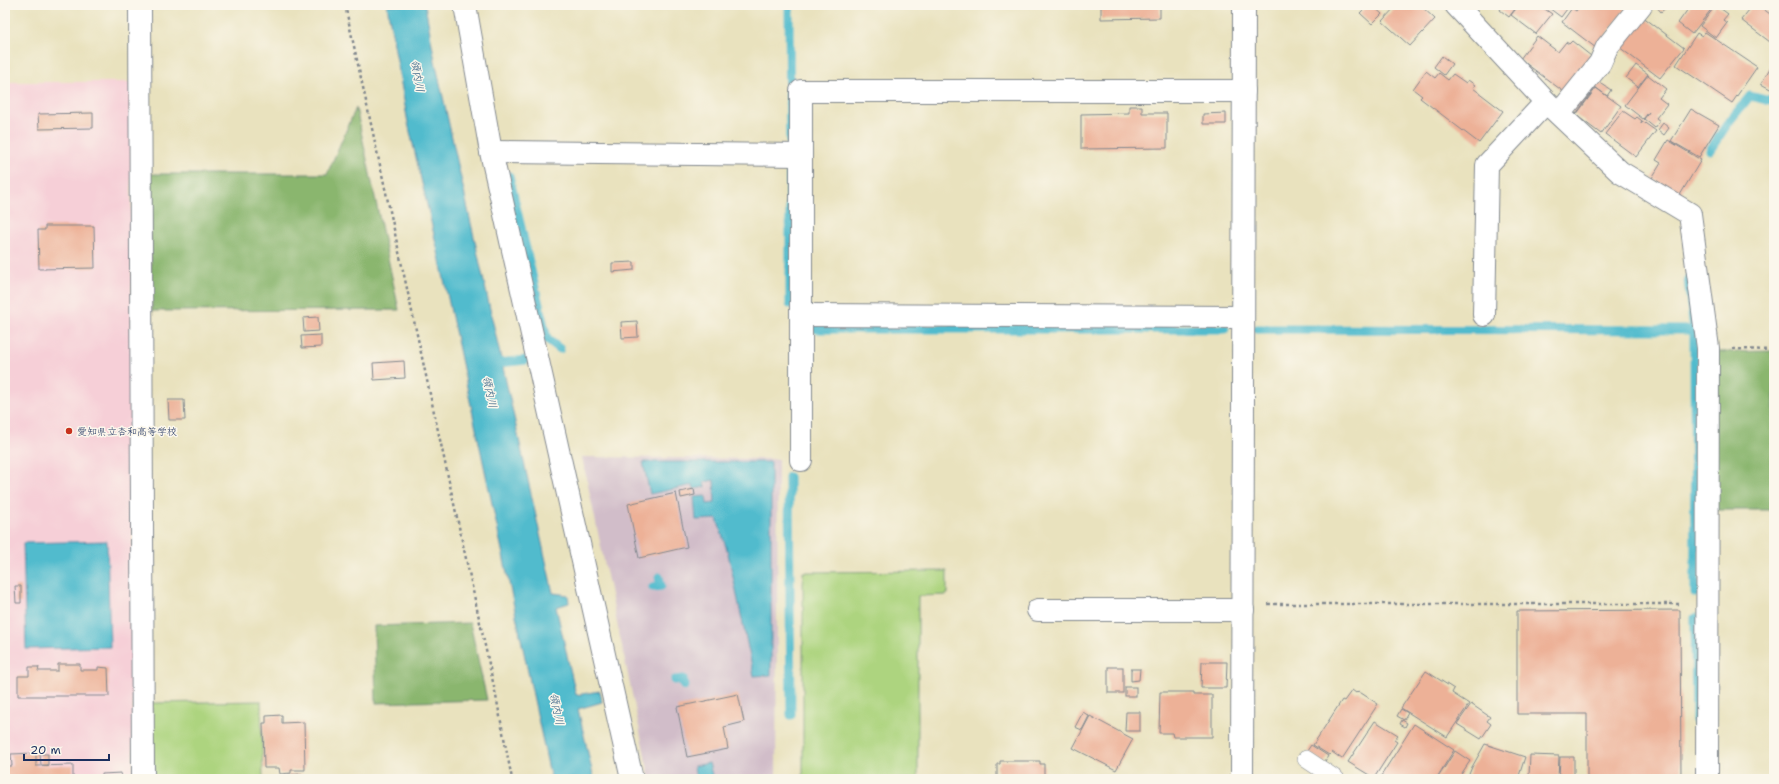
<svg xmlns="http://www.w3.org/2000/svg" width="1779" height="784" viewBox="0 0 1779 784" font-family="'Shantell Sans','Klee One',sans-serif">
<style>
.built{fill:#f6cfd7}
.industrial{fill:#d1bdc9}
.green{fill:#add47f;stroke:#64826e}
.forest{fill:#8ab66e;stroke:#527266}
.water{fill:#51bbcd;stroke:#367596}
.lines{fill:none;stroke-linecap:round;stroke-linejoin:round}
.stream{stroke:#51bbcd;stroke-width:9}
.building{fill:#edb197}
.service-casing{stroke:#82888e;stroke-width:18}
.minor-casing{stroke:#82888e;stroke-width:24}
.path{stroke:#82888e;stroke-width:2.5;stroke-dasharray:3 3;stroke-linecap:butt}
.service{stroke:#fff;stroke-width:17}
.minor{stroke:#fff;stroke-width:22}
.poi-dot{fill:#c8321e;stroke:#fbf7ec;stroke-width:1.5}
.labels{text-anchor:middle;stroke-width:3;stroke-linejoin:round;paint-order:stroke}
.poi-label{font-size:10px;fill:#1b2f5e;stroke:#fbf7ec;text-anchor:start}
.water-label{font-size:11px;font-style:italic;fill:#2b597f;stroke:#fbf7ec}
</style>
<rect width="100%" height="100%" fill="#fbf7ec"/>
<filter id="ink" filterUnits="userSpaceOnUse"><feTurbulence type="fractalNoise" baseFrequency=".025" numOctaves="2"/><feDisplacementMap in="SourceGraphic" scale="8" xChannelSelector="R" yChannelSelector="G"/><feConvolveMatrix kernelMatrix="1 2 1 2 8 2 1 2 1" color-interpolation-filters="sRGB"/></filter>
<filter id="wash" filterUnits="userSpaceOnUse"><feTurbulence type="fractalNoise" baseFrequency=".012" numOctaves="4" result="noise"/><feDisplacementMap in="SourceGraphic" scale="16" xChannelSelector="R" yChannelSelector="G"/><feGaussianBlur stdDeviation="0.9" result="paint"/><feColorMatrix in="noise" values="0 0 0 0 0 0 0 0 0 0 0 0 0 0 0 0 0 1.4 0 .05"/><feComposite in="paint" operator="in"/></filter>
<g filter="url(#wash)">
<rect width="100%" height="100%" fill="#e9e2be"/>
<polygon class="built" points="5,82 131,82 133,779 5,779"/>
<polygon class="industrial" points="582,457 778,459 776,779 650,779"/>
<g class="green">
<polygon points="947,571 947,595 918,596 918,779 803,779 803,572"/>
<polygon points="261,701 263,779 154,779 152,703"/>
</g>
<g class="forest">
<polygon points="356,108 399,310 152,311 150,174 327,174"/>
<polygon points="1774,351 1774,510 1714,510 1714,352"/>
<polygon points="470,623 487,700 376,703 374,626"/>
</g>
<g class="water">
<polygon points="387,5 425,5 435,61 553,593 568,595 569,603 556,607 576,695 600,691 602,702 578,709 594,779 551,779 439,256 408,123"/>
<polygon points="643,462 771,462 771,675 754,676 728,553 717,519 696,520 694,497 706,496 707,504 715,503 714,480 704,482 705,487 694,489 693,485 650,494"/>
<polygon points="107,541 110,647 26,649 23,543"/>
<polygon points="709,763 713,779 696,779 694,766"/>
</g>
<g class="lines">
<g class="stream">
<polyline points="789,5 790,141"/>
<polyline points="1710,150 1728,123 1750,96 1774,102"/>
<polyline points="790,167 790,304"/>
<polyline points="509,176 547,339 560,349"/>
<polyline points="1688,279 1694,330 1695,593"/>
<polyline points="817,329 1225,329"/>
<polyline points="1257,329 1694,330"/>
<polyline points="490,364 526,360"/>
<polyline points="789,477 791,715"/>
<polyline points="653,587 661,586 659,577"/>
<polyline points="1695,618 1696,723"/>
<polyline points="675,680 683,679 684,686"/>
</g>
</g>
<g id="blocks">
<g class="building">
<polygon points="1101,5 1160,5 1160,18 1101,19"/>
<polygon points="1368,5 1372,5 1382,14 1372,24 1360,13"/>
<polygon points="1397,5 1420,5 1435,19 1410,46 1382,21"/>
<polygon points="1503,5 1518,5 1509,17 1500,10"/>
<polygon points="1519,5 1539,5 1552,14 1536,34 1511,15"/>
<polygon points="1545,5 1570,5 1561,17"/>
<polygon points="1581,5 1621,5 1626,9 1596,48 1562,22 1572,8 1576,11"/>
<polygon points="1655,5 1669,5 1661,12"/>
<polygon points="1691,5 1710,5 1713,7 1692,34 1678,23"/>
<polygon points="1716,5 1728,14 1723,20 1727,23 1716,38 1700,26"/>
<polygon points="1753,5 1758,5 1774,17 1774,45 1741,20"/>
<polygon points="1642,16 1684,48 1660,78 1619,47"/>
<polygon points="1705,32 1757,67 1732,103 1676,65 1697,33 1702,36"/>
<polygon points="1537,36 1558,52 1566,42 1569,44 1572,41 1591,56 1564,92 1520,59"/>
<polygon points="1442,56 1452,64 1444,75 1434,67"/>
<polygon points="1774,61 1774,91 1761,84"/>
<polygon points="1636,65 1648,74 1638,87 1626,78"/>
<polygon points="1426,71 1435,78 1439,73 1448,80 1453,74 1466,83 1468,80 1475,85 1473,88 1503,111 1479,143 1420,98 1422,96 1413,89"/>
<polygon points="1648,75 1666,89 1659,98 1667,104 1656,118 1660,121 1655,128 1644,119 1649,112 1643,119 1625,105"/>
<polygon points="1599,82 1611,90 1607,96 1595,87"/>
<polygon points="1592,85 1595,88 1576,114 1572,111"/>
<polygon points="1596,88 1621,106 1601,134 1576,115"/>
<polygon points="1129,106 1142,106 1142,113 1167,113 1167,148 1081,149 1081,114 1129,113"/>
<polygon points="1691,109 1719,125 1699,157 1671,141"/>
<polygon points="1623,111 1635,119 1637,117 1642,121 1641,123 1642,121 1656,131 1636,157 1605,134"/>
<polygon points="93,113 93,128 39,129 38,114"/>
<polygon points="1226,113 1226,124 1203,124 1203,114"/>
<polygon points="1663,123 1669,128 1664,135 1658,130"/>
<polygon points="1668,140 1701,160 1680,195 1652,178 1661,163 1656,160"/>
<polygon points="45,226 94,226 95,268 39,269 38,230 45,230"/>
<polygon points="634,262 634,270 612,272 612,263"/>
<polygon points="318,317 319,331 304,332 303,318"/>
<polygon points="637,321 638,337 622,338 621,322"/>
<polygon points="321,335 321,347 302,348 301,336"/>
<polygon points="404,361 405,378 374,380 373,363"/>
<polygon points="168,400 184,400 185,420 169,420"/>
<polygon points="694,489 695,495 681,498 680,492"/>
<polygon points="676,493 687,547 639,558 628,504"/>
<polygon points="15,586 21,586 21,603 16,603"/>
<polygon points="1680,610 1681,779 1587,779 1587,714 1517,714 1517,611"/>
<polygon points="1202,662 1227,662 1226,688 1201,688"/>
<polygon points="58,664 80,664 80,670 98,670 98,667 108,668 109,696 18,696 18,676 29,676 29,667 39,667 38,671 58,671"/>
<rect x="1108" y="667" width="15" height="26"/>
<polygon points="1131,669 1140,669 1139,680 1131,681"/>
<polygon points="1426,671 1454,689 1452,693 1469,704 1447,737 1401,708"/>
<rect x="1125" y="687" width="11" height="9"/>
<polygon points="1352,690 1356,693 1358,691 1378,704 1342,759 1332,752 1329,755 1313,745 1342,700 1344,701"/>
<polygon points="1160,692 1193,692 1193,695 1212,695 1212,737 1173,737 1172,733 1159,733"/>
<polygon points="738,694 744,722 724,727 728,749 687,757 677,707"/>
<polygon points="1471,704 1490,717 1487,721 1491,724 1481,739 1457,724"/>
<polygon points="1401,709 1408,713 1404,720 1397,716"/>
<polygon points="1083,712 1089,716 1082,730 1075,727"/>
<polygon points="1126,712 1140,712 1140,731 1125,731"/>
<polygon points="282,715 282,723 304,722 305,770 291,770 291,773 280,774 279,768 264,768 263,723 266,723 266,716"/>
<polygon points="1090,716 1133,739 1116,770 1073,748"/>
<polygon points="1402,720 1407,723 1405,727 1400,724"/>
<polygon points="1375,721 1398,735 1394,740 1397,742 1374,778 1348,762"/>
<polygon points="1414,724 1454,750 1436,779 1379,779"/>
<polygon points="1485,744 1525,757 1518,779 1467,779 1472,767"/>
<polygon points="1311,745 1328,756 1324,763 1307,751"/>
<polygon points="1455,751 1470,761 1458,779 1437,779"/>
<polygon points="36,753 36,766 73,765 73,779 5,779 5,766 12,766 11,754"/>
<polygon points="40,754 48,754 48,765 41,765"/>
<polygon points="1530,755 1559,756 1558,779 1521,779 1521,776 1529,776"/>
<polygon points="1560,757 1574,757 1574,779 1559,779"/>
<polygon points="1000,761 1040,761 1040,764 1044,764 1044,776 1063,776 1063,779 997,779 997,764 1000,764"/>
<polygon points="121,773 122,779 102,779 102,774"/>
<polygon points="302,774 303,779 288,779 288,775"/>
<rect x="1682" y="775" width="15" height="4"/>
</g>
</g>
</g>
<g filter="url(#ink)">
<use href="#blocks" fill-opacity="0" stroke="#82888e" stroke-width="1"/>
<g class="lines">
<g class="service-casing">
<polyline id="service" points="1306,759 1336,779"/>
</g>
<g class="minor-casing">
<g id="minor">
<polyline points="140,5 143,779"/>
<polyline points="465,5 491,152 632,779"/>
<polyline points="1456,5 1546,102 1620,172 1690,214 1708,348 1707,779"/>
<polyline points="1559,114 1600,63 1607,47 1641,5"/>
<polyline points="491,152 801,155"/>
<polyline points="801,315 1243,317"/>
<polyline points="1484,315 1487,165 1546,102"/>
<polyline points="801,460 801,91 1244,91"/>
<polyline points="1038,610 1243,610"/>
<polyline points="1242,779 1244,5"/>
</g>
</g>
<g class="path">
<polyline points="345,5 496,696 512,779"/>
<polyline points="1733,349 1774,350"/>
<polyline points="1268,604 1681,604"/>
</g>
<use href="#service" class="service"/>
<use href="#minor" class="minor"/>
</g>
</g>
<circle class="poi-dot" cx="69" cy="431" r="4"/>
<g class="labels">
<g class="poi-label">
<text x="77" y="435">愛知県立杏和高等学校</text>
</g>
<g class="water-label">
<text transform="translate(418 76) rotate(80)" y="4">領内川</text>
<text transform="translate(490 392) rotate(78)" y="4">領内川</text>
<text transform="translate(557 709) rotate(78)" y="4">領内川</text>
</g>
</g>
<rect width="1779" height="784" fill="none" stroke="#fbf7ec" stroke-width="20"/>
<path d="M24 754v6h85v-6" fill="none" stroke="#1b2f5e" stroke-width="2"/>
<text x="30" y="754" font-size="12" fill="#1b2f5e" stroke="#fbf7ec" stroke-width="3" paint-order="stroke">20 m</text>
</svg>
